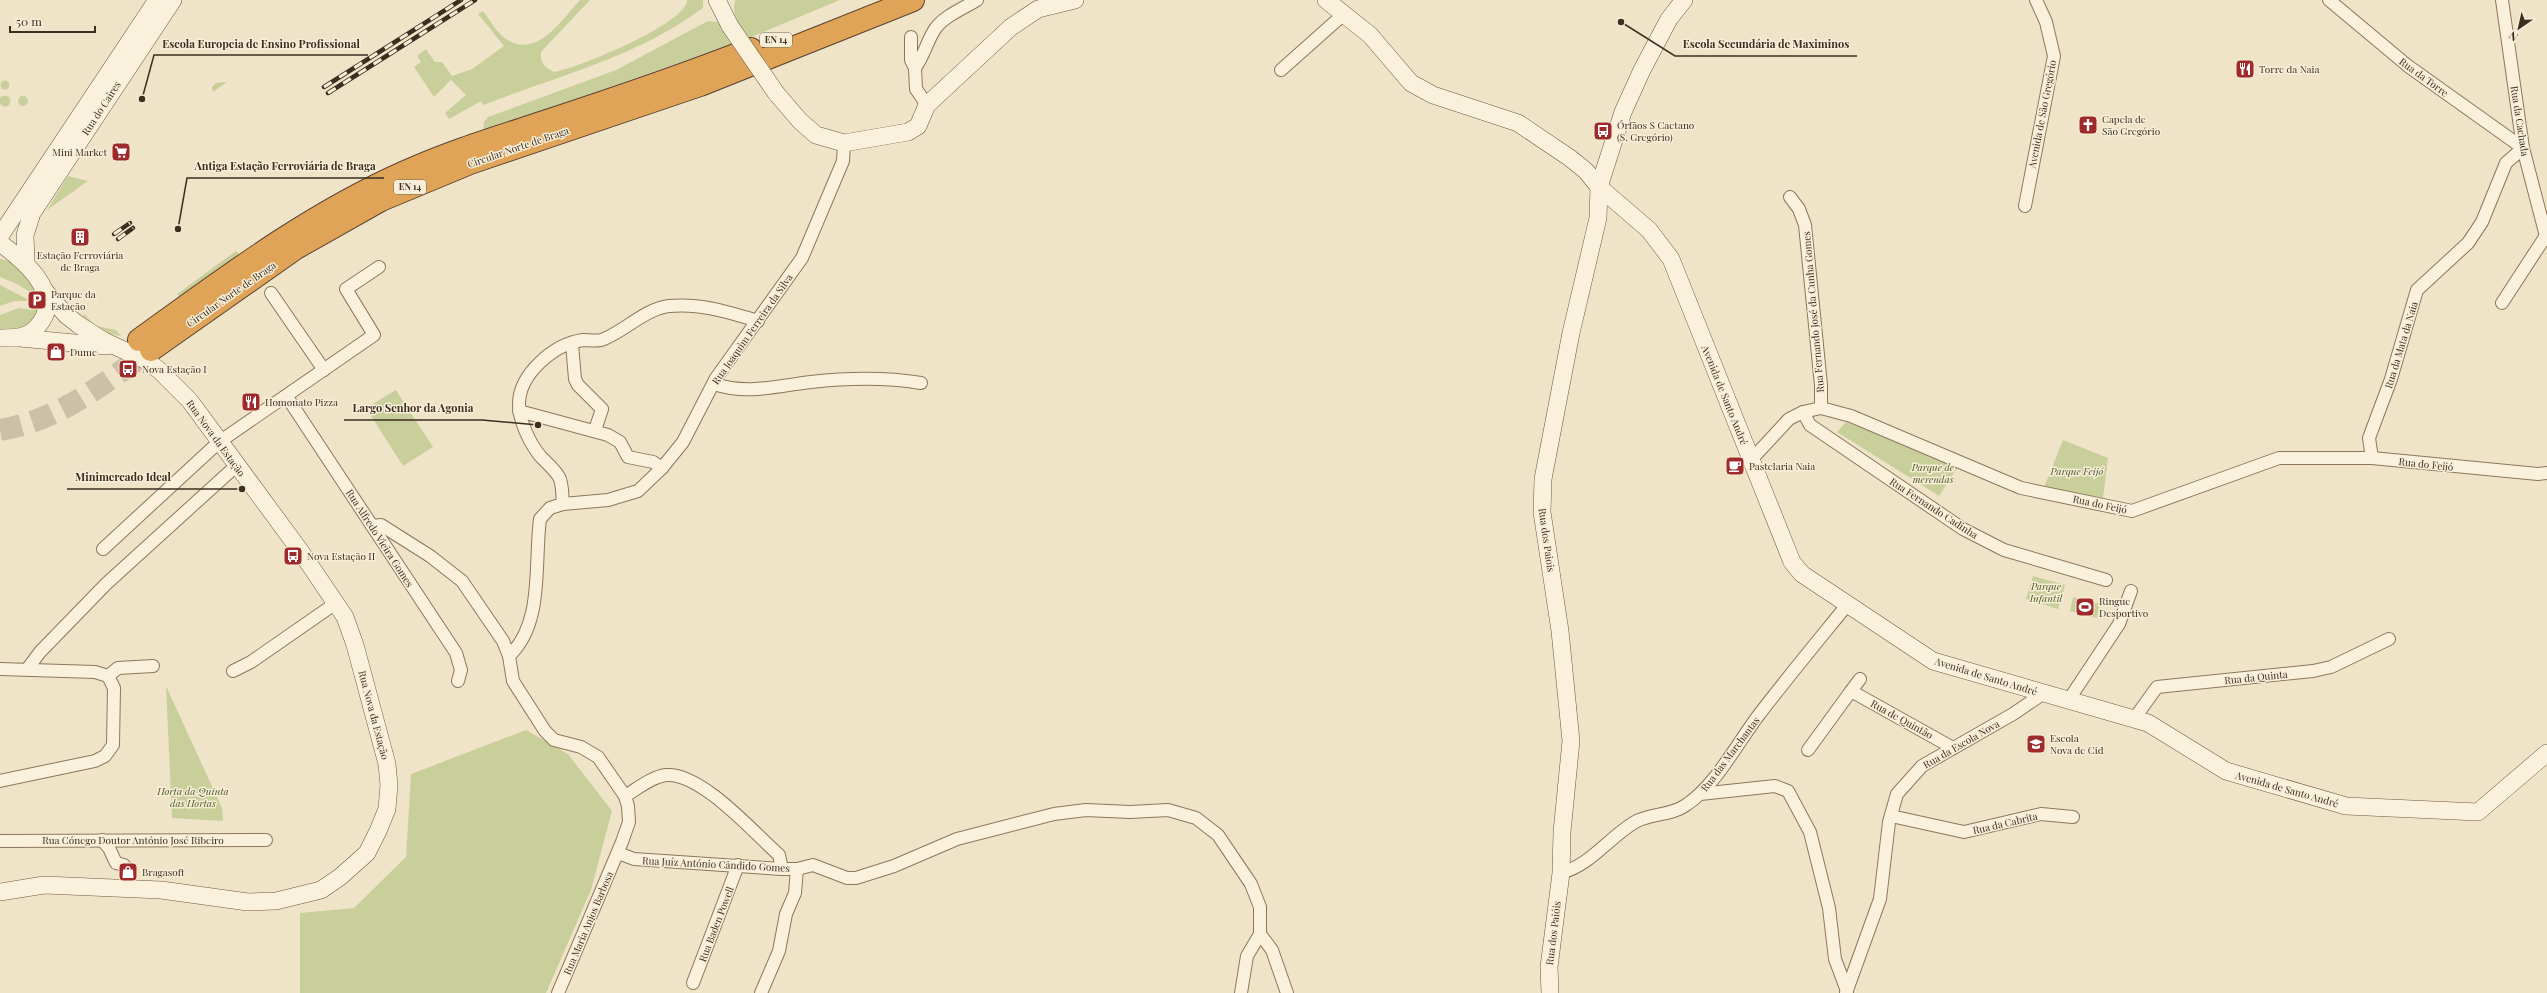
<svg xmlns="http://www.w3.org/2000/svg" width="2547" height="993" viewBox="0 0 2547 993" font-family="'Playfair Display',serif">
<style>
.green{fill:#c9cf9b}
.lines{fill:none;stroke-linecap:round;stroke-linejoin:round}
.highway-tunnel{stroke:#ccc0a6;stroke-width:22;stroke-dasharray:22 11;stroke-linecap:butt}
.street-casing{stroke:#8d765c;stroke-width:14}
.secondary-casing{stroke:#6f573f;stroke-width:18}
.highway-casing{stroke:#5b4430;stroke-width:24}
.street{stroke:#faf1dc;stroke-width:12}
.secondary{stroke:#faf1dc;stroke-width:17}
.highway{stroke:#e0a458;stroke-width:22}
.rail-casing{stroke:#3d2e20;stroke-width:4.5}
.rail{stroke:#f7eed8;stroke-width:3;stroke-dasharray:9;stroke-linecap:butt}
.secondary-bridge-casing{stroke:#6f573f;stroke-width:18;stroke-linecap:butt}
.secondary-bridge{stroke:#faf1dc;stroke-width:17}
.labels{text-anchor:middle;stroke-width:3;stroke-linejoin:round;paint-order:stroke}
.shield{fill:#f7eed8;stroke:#756857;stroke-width:1}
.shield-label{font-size:9px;font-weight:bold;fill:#3d2e20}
.poi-label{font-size:10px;fill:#3d2e20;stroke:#f7eed8;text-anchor:start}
.street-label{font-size:10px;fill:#3d2e20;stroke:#f7eed8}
.park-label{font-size:10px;font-style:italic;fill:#4d5a26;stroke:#f7eed8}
.leader{fill:none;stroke:#3d2e20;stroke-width:1.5}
.callout-dot{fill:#3d2e20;stroke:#f7eed8;stroke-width:1.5}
.callout-label{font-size:11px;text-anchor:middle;font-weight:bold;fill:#3d2e20;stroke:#f7eed8;stroke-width:3;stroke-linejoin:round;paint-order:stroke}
</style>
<rect width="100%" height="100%" fill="#f0e4c8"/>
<g class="green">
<path d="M580,0H590L541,52C540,63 544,67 554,72C576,69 688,23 687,0H703V8C635,58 560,75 483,105L481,101L449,119L445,113L466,95L451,80L434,97L414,67L421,62L417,56L426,49L435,62H442L452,76L472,69L504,46L478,14L483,11C490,20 497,33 506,39C537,60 562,19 580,0Z"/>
<path d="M735,0H840L749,38C740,25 731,16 735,0Z"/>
<polygon points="708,21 719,22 732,44 483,132 484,122 488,117 616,70"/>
<circle cx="5" cy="85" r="4.5"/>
<polygon points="227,82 213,92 212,87 216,83"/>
<circle cx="5" cy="101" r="5.5"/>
<circle cx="23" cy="101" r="5"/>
<polygon points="68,176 88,181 47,210"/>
<polygon points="236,251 239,254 180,297 177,294"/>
<path d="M0,259L15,262C47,292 59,331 0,330V315L19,308L32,310L38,297L17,284L0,277Z"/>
<polygon points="0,285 31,301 14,301 0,306"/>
<path d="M84,314L96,326L116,330L121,336C106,333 91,329 83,316Z"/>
<polygon points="396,390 433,447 403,466 366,408"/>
<polygon points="1846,422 1959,465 1939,496 1837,432"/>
<polygon points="2063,440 2108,458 2103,498 2043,490"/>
<polygon points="2033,576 2065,585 2058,609 2026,599"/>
<polygon points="2073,597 2100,604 2097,618 2070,611"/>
<polygon points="166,686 222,808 223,821 172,818"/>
<polygon points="526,730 568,754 612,811 591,890 546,993 300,993 300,913 354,908 406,857 411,774"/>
</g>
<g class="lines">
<path class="highway-tunnel" d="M0,430C62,419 101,385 151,350"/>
<g class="street-casing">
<g id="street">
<polyline points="2329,0 2408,66 2523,148"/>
<polyline points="2502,0 2523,148 2547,240"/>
<polyline points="911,37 911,60 915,68 916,89 927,105"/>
<path d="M915,68C924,56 927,41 935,29C944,16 964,8 977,0"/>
<polyline points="1281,70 1345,13"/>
<polyline points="1790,197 1799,209 1805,225 1821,385 1821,408"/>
<polyline points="2025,206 2054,56 2046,22 2036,0"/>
<polyline points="271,293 324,370"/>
<polyline points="2502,303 2545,237"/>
<polyline points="572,344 575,379 578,385 602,409 595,430"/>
<path d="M714,384C748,395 776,386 811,382C847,378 884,377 921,383"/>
<polyline points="287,397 456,653 461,670 458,681"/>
<polyline points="519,411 608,435 620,442 628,457 653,462 662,468"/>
<polyline points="1803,412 1810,425 1963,529 2004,550 2106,580"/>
<polyline points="2372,458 2369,438 2391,379 2417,290 2468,243 2482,222 2506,163 2523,148"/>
<polyline points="1751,460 1789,419 1803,412 1821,408 1851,416 2021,488 2132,511 2279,458 2372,458 2538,474 2547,473"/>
<path d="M563,504C562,497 563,484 559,477C555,470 547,463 541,457C530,444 519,421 519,404C519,374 554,344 583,340C590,340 598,342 604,339C626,330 645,309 669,306C700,303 728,312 758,321"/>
<polyline points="372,526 381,525 430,556 462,581 503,641 509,656 513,681 545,731 554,740 581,747 598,757 625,796 628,806 629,822 622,842 558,993"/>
<polyline points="103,549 219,442 374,335 346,289 379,267"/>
<path d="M509,656C544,623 534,565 540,519L550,508L563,504L608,500L638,491L662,468L683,442L716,378L802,258L843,161L844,143"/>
<polyline points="28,668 40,652 106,584 236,466"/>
<polyline points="0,669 95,672 108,676 114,688 113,745 105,756 95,761 0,781"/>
<polyline points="233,671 251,662 336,603"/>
<polyline points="108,676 118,668 153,666"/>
<polyline points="1851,691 1860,679"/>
<polyline points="2068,701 2119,624 2131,591"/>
<polyline points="2134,719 2157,687 2313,671 2331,667 2389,639"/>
<polyline points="1808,750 1851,691 1953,748"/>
<polyline points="1700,794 1775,786 1788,791 1810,832 1829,908 1835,959 1847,991"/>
<path d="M625,796C637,789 651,777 666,775C701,772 754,833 779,855L782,869"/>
<polyline points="1891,816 1964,832 2041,814 2073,817"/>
<polyline points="102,840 109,848 116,863 124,865"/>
<polyline points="0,841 266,840"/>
<polyline points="618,853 634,859 782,869 797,869 813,865 847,878 856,878 894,866 957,839 1054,814 1086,810 1130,812 1168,810 1196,818 1218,835 1251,884 1260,907 1260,934 1272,950 1287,993"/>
<path d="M1561,873C1592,864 1608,838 1635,822C1651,813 1671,816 1686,805C1715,786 1737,744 1758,716C1787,678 1817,642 1847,605"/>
<polyline points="693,983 738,865"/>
<polyline points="761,993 779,951 786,914 795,893 797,869"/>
<polyline points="1241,993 1247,956 1260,934"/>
<polyline points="1846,993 1880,899 1889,822 1897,794 1922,766 2013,714 2044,693"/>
</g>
</g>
<g class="secondary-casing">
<g id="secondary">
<polyline points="717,0 730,26"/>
<polyline points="1326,0 1370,35 1411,83 1433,95 1518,123 1570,158 1586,171 1599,187 1649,230 1671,259 1792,562 1802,574 1933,661 2148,723 2226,771 2346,806 2478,812 2547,753"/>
<polyline points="776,93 800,121 816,135 844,143 908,132 918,126 927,105 1011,27 1038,9 1075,0"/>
<polyline points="0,236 157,0"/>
<path d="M0,243C22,259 62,291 41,322C30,338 18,338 0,338"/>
<polyline points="26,263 25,235 32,213 173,0"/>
<polyline points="20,338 107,346"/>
<polyline points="0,892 44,885 161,890 248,902 276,901 321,890 340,877 367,853 378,831 387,809 389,785 387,764 355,645 345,617 301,552 190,401 159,370 145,360 104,341 79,325 66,315 45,291"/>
<polyline points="1550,993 1549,967 1561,873 1562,832 1571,741 1560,631 1542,512 1543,479 1571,333 1598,218 1599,187 1623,112 1642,70 1669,19 1684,0"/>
</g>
</g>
<g class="highway-casing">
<g id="highway">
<path d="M139,340C225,278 308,215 405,172C449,152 495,138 541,123C611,100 682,76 751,49"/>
<polyline points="151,350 296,248 381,200 470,163 700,85 913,0"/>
</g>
</g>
<use href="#street" class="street"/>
<use href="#secondary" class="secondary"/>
<use href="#highway" class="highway"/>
<g class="rail-casing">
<g id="rail">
<polyline points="324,87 461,0"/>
<polyline points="328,93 475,0"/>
<polyline points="114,234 130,223"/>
<polyline points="118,239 133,228"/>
</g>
</g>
<use href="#rail" class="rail"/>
<g class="secondary-bridge-casing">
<polyline id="secondary-bridge" points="730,26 776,93"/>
</g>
<use href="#secondary-bridge" class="secondary-bridge"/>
</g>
<defs>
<g id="restaurant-square" transform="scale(1)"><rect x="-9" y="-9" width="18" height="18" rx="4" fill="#9e2a2b" stroke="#f7eed8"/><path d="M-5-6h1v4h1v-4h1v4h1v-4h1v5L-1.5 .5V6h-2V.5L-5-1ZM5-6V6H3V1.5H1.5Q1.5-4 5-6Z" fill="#fff"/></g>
<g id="church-square" transform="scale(1)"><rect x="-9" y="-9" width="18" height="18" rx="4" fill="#9e2a2b" stroke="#f7eed8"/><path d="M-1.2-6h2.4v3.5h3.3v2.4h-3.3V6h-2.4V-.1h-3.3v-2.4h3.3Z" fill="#fff"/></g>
<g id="bus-square" transform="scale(1)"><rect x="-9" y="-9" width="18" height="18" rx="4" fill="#9e2a2b" stroke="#f7eed8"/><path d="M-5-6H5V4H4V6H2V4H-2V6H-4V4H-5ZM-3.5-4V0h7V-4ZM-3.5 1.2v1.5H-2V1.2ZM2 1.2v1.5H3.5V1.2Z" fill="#fff"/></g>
<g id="supermarket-square" transform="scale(1)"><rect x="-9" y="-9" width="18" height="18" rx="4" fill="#9e2a2b" stroke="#f7eed8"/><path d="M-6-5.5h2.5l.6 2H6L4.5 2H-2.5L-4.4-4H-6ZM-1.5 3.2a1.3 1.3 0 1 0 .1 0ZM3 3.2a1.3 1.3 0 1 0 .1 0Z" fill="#fff"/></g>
<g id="building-square" transform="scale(1)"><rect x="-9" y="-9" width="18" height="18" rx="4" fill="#9e2a2b" stroke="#f7eed8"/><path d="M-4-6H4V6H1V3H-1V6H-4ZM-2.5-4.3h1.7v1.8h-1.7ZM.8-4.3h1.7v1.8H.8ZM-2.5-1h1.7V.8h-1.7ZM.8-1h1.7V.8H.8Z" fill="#fff"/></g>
<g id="parking-square" transform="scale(1)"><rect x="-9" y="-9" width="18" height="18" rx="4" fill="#9e2a2b" stroke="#f7eed8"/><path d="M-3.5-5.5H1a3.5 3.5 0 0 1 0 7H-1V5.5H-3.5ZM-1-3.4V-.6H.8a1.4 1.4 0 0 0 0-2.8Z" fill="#fff"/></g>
<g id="shop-square" transform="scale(1)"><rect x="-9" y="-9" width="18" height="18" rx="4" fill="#9e2a2b" stroke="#f7eed8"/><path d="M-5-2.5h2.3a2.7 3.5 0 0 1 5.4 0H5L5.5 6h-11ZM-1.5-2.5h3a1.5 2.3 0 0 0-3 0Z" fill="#fff"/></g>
<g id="cafe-square" transform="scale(1)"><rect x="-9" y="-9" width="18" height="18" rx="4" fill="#9e2a2b" stroke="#f7eed8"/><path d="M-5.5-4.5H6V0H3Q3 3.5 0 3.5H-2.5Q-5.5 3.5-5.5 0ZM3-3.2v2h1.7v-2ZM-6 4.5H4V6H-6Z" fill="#fff"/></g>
<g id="stadium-square" transform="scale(1)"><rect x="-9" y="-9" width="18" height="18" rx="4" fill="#9e2a2b" stroke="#f7eed8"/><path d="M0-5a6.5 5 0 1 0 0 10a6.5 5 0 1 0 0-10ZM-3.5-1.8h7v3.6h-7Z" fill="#fff"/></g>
<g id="school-square" transform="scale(1)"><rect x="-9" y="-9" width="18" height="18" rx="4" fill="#9e2a2b" stroke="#f7eed8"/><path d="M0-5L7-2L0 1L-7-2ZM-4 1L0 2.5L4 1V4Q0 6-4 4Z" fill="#fff"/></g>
</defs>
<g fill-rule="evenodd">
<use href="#restaurant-square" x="2245" y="69"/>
<use href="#church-square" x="2088" y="125"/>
<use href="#bus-square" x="1603" y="131"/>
<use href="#supermarket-square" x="121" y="152"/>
<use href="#building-square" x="80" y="237"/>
<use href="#parking-square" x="37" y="300"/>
<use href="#shop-square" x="56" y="352"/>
<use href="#bus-square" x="128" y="369"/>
<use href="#restaurant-square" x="251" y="402"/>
<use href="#cafe-square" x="1735" y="466"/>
<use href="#bus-square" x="293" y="556"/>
<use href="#stadium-square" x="2085" y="607"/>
<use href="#school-square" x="2036" y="744"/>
<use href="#shop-square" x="128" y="872"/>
</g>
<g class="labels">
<g class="shield">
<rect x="760" y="33" width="32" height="14" rx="3"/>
<rect x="394" y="180" width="32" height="14" rx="3"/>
</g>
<g class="shield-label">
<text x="776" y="43">EN 14</text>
<text x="410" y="190">EN 14</text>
</g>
<g class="poi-label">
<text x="2259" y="73">Torre da Naia</text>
<text x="2102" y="123">Capela de<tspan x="2102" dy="12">São Gregório</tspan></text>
<text x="1617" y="129">Órfãos S Caetano<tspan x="1617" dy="12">(S. Gregório)</tspan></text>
<text x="107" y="156" text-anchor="end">Mini Market</text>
<text x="80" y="259" text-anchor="middle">Estação Ferroviária<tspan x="80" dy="12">de Braga</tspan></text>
<text x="51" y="298">Parque da<tspan x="51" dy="12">Estação</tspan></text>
<text x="70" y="356">Dume</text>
<text x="142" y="373">Nova Estação I</text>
<text x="265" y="406">Homonato Pizza</text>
<text x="1749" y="470">Pastelaria Naia</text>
<text x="307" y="560">Nova Estação II</text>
<text x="2099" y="605">Ringue<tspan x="2099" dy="12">Desportivo</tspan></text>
<text x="2050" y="742">Escola<tspan x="2050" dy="12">Nova de Cid</tspan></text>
<text x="142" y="876">Bragasoft</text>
</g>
<g class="street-label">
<text transform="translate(2424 77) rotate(36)" y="4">Rua da Torre</text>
<text transform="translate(101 108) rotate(-57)" y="4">Rua do Caires</text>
<text transform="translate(2042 114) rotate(-79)" y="4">Avenida de São Gregório</text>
<text transform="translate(2520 121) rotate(81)" y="4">Rua da Cachada</text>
<text transform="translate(518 147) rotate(-19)" y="4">Circular Norte de Braga</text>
<text transform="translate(231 294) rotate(-35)" y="4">Circular Norte de Braga</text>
<text transform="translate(1813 312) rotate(-95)" y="4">Rua Fernando José da Cunha Gomes</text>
<text transform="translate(752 329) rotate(-55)" y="4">Rua Joaquim Ferreira da Silva</text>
<text transform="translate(2401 345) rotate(-73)" y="4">Rua da Mata da Naia</text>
<text transform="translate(1725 395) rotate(68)" y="4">Avenida de Santo André</text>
<text transform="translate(216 438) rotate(54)" y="4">Rua Nova da Estação</text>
<text transform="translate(2426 464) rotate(6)" y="4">Rua do Feijó</text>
<text transform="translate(2100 504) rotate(12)" y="4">Rua do Feijó</text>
<text transform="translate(1934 508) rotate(33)" y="4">Rua Fernando Cadinha</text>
<text transform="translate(380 538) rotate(57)" y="4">Rua Alfredo Vieira Gomes</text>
<text transform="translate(1547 540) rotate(82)" y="4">Rua dos Paiois</text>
<text transform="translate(1986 676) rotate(17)" y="4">Avenida de Santo André</text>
<text transform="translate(2256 677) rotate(-6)" y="4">Rua da Quinta</text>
<text transform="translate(374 715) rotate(75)" y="4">Rua Nova da Estação</text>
<text transform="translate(1902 719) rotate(29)" y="4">Rua de Quintão</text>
<text transform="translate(1961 744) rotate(-30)" y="4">Rua da Escola Nova</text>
<text transform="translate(1730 754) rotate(-53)" y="4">Rua das Marchantas</text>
<text transform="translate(2287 789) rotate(16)" y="4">Avenida de Santo André</text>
<text transform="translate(2005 823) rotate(-13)" y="4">Rua da Cabrita</text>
<text x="133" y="844">Rua Cónego Doutor António José Ribeiro</text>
<text transform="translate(716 864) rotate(3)" y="4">Rua Juíz António Cândido Gomes</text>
<text transform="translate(588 923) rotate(-67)" y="4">Rua Maria Anjos Barbosa</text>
<text transform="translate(716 924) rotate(-69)" y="4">Rua Baden Powell</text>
<text transform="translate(1553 933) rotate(-83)" y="4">Rua dos Paióis</text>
</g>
<g class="park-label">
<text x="1933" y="471">Parque de<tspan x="1933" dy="12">merendas</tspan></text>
<text x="2077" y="475">Parque Feijó</text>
<text x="2046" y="590">Parque<tspan x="2046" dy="12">Infantil</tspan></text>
<text x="193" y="795">Horta da Quinta<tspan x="193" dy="12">das Hortas</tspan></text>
</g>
</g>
<path class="leader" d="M142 99L154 55H368M1621 22L1675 56H1857M178 229L187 178H384M538 425L482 420H344M242 489L179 489H67"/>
<g class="callout-dot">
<circle cx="142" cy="99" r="4"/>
<circle cx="1621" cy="22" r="4"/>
<circle cx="178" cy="229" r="4"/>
<circle cx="538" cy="425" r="4"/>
<circle cx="242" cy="489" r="4"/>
</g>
<g class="callout-label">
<text x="261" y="48">Escola Europeia de Ensino Profissional</text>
<text x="1766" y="48">Escola Secundária de Maximinos</text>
<text x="285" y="170">Antiga Estação Ferroviária de Braga</text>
<text x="413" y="412">Largo Senhor da Agonia</text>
<text x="123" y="481">Minimercado Ideal</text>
</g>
<g transform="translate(2519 28) rotate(214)" stroke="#f7eed8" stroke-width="3" paint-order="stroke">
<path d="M0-3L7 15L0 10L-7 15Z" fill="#3d2e20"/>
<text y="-6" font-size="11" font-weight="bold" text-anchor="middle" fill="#3d2e20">N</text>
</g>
<path d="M10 26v6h85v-6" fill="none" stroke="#3d2e20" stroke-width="2"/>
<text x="16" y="26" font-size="12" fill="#3d2e20" stroke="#f7eed8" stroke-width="3" paint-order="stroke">50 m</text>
</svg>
